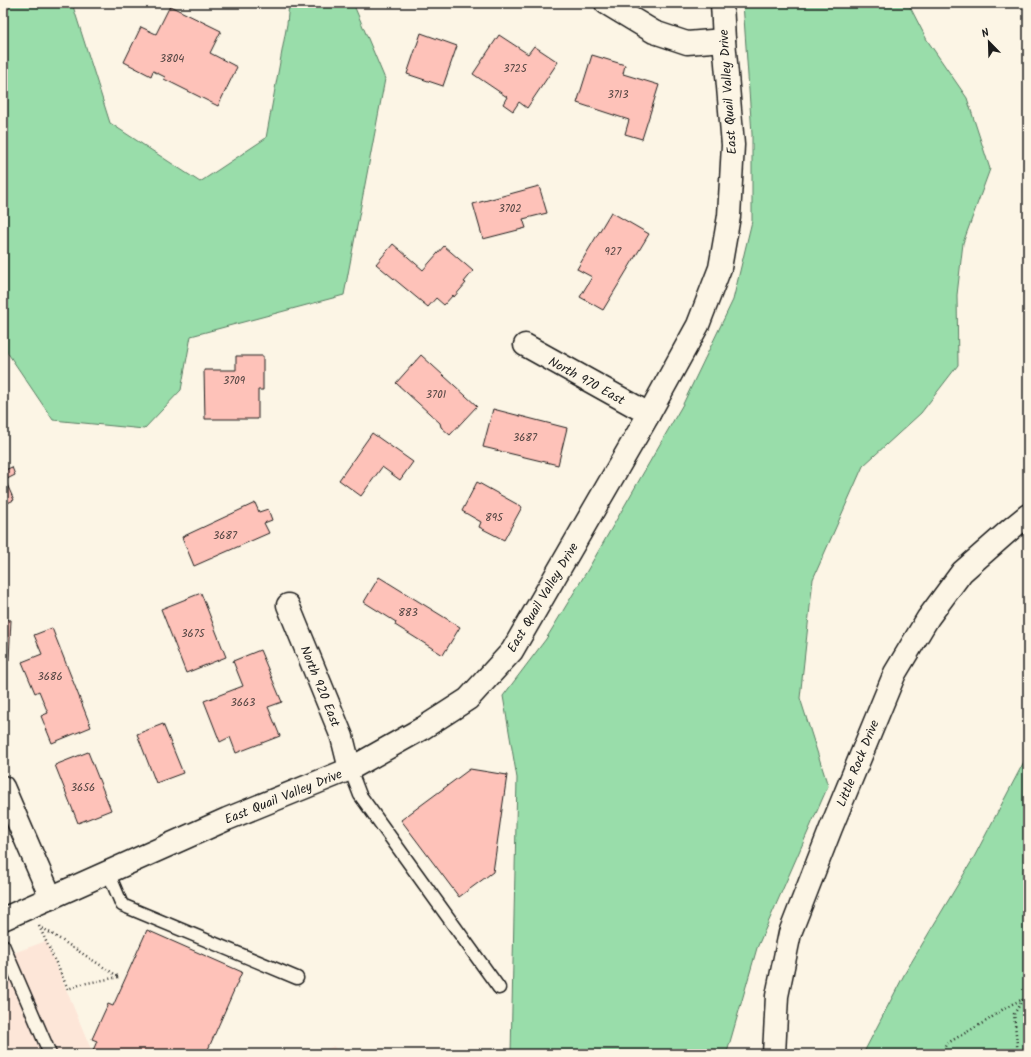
<svg xmlns="http://www.w3.org/2000/svg" width="1031" height="1057" viewBox="0 0 1031 1057" font-family="Kalam,sans-serif">
<style>
.built{fill:#fde6d8}
.green{fill:#9da;stroke:#5a7c63}
.building{fill:#fec2b9;stroke:#1c1c1c}
.lines{fill:none;stroke-linecap:round;stroke-linejoin:round}
.service-casing{stroke:#1c1c1c;stroke-width:15}
.minor-casing{stroke:#1c1c1c;stroke-width:25}
.tertiary-casing{stroke:#1c1c1c;stroke-width:25}
.path{stroke:#1c1c1c;stroke-width:2.5;stroke-dasharray:1 3;stroke-linecap:butt}
.service{stroke:#fcf5e5;stroke-width:12}
.minor{stroke:#fcf5e5;stroke-width:22}
.tertiary{stroke:#fcf5e5;stroke-width:22}
.labels{text-anchor:middle;stroke-width:3;stroke-linejoin:round;paint-order:stroke}
.number-label{font-size:11px;fill:#544643}
.street-label{font-size:13px;fill:#1c1c1c;stroke:#fcf5e5}
</style>
<rect width="100%" height="100%" fill="#fcf5e5"/>
<filter id="ink" filterUnits="userSpaceOnUse"><feTurbulence type="fractalNoise" baseFrequency=".025" numOctaves="2"/><feDisplacementMap in="SourceGraphic" scale="8" xChannelSelector="R" yChannelSelector="G"/><feConvolveMatrix kernelMatrix="1 2 1 2 8 2 1 2 1" color-interpolation-filters="sRGB"/></filter>
<g filter="url(#ink)">
<g class="built">
<polygon points="46,941 93,1054 3,1054 3,957"/>
<polygon points="334,1046 338,1054 316,1054"/>
</g>
<g class="green">
<polygon points="3,3 72,3 110,123 200,182 266,138 287,24 289,3 353,3 385,79 344,295 191,336 181,390 144,429 53,420 3,346"/>
<polygon points="743,3 908,3 927,40 967,98 990,169 963,243 957,295 958,365 921,413 863,466 813,579 800,698 828,786 757,948 728,1049 725,1054 511,1054 517,778 503,696 546,639 587,571 683,404 733,300 752,221 752,134"/>
<polygon points="1028,754 1028,1054 863,1054 905,973 973,859"/>
</g>
<g class="building">
<polygon points="170,6 221,31 210,53 237,67 218,106 164,79 165,77 153,71 151,76 124,62 141,27 156,34"/>
<polygon points="421,33 457,46 443,86 407,74"/>
<polygon points="499,35 528,54 534,46 558,62 527,108 519,102 513,111 503,104 507,97 473,74"/>
<polygon points="592,55 625,65 623,74 659,85 642,139 625,134 629,120 577,103"/>
<polygon points="539,186 547,213 523,219 526,228 483,239 473,204"/>
<polygon points="611,212 649,234 603,310 580,297 592,277 577,269"/>
<polygon points="393,244 423,270 444,246 473,271 464,282 466,283 454,297 453,295 444,305 436,298 428,307 376,264"/>
<polygon points="421,355 477,406 450,435 441,427 440,423 396,383"/>
<polygon points="236,356 263,356 263,390 258,390 258,419 205,419 204,370 236,370"/>
<polygon points="493,409 567,428 558,465 483,447"/>
<polygon points="372,433 413,462 400,480 382,467 361,496 339,480"/>
<polygon points="12,467 15,475 5,480 14,500 3,505 3,471"/>
<polygon points="477,482 522,507 504,540 479,527 481,522 462,511"/>
<polygon points="255,503 259,512 268,509 272,520 264,523 269,533 194,566 182,537"/>
<polygon points="379,577 460,627 443,655 395,625 396,622 364,602"/>
<polygon points="201,593 226,657 186,673 161,609"/>
<polygon points="3,619 11,620 9,660 3,660"/>
<polygon points="52,628 91,727 52,743 41,716 48,713 39,691 35,693 22,662 42,654 34,635"/>
<polygon points="260,650 282,702 268,707 280,736 236,753 230,737 220,742 204,701 243,686 233,661"/>
<polygon points="163,724 183,773 156,783 137,734"/>
<polygon points="88,752 111,810 78,823 55,765"/>
<polygon points="470,769 507,775 493,872 459,897 401,820"/>
<polygon points="147,930 242,972 206,1054 92,1053 97,1041 92,1039 108,1004 113,1006"/>
</g>
<g class="lines">
<g class="service-casing">
<g id="service">
<polyline points="350,769 360,795 499,988"/>
<polyline points="108,872 122,905 297,978"/>
<polyline points="3,945 50,1054"/>
</g>
</g>
<g class="minor-casing">
<g id="minor">
<polyline points="606,3 654,32 687,43 724,40"/>
<polyline points="525,345 649,414"/>
<polyline points="288,605 342,737 350,769"/>
<polyline points="3,787 51,898"/>
<polyline points="774,1054 777,996 790,933 831,828 895,673 928,618 962,572 1012,528 1028,515"/>
</g>
</g>
<g class="tertiary-casing">
<polyline id="tertiary" points="3,919 227,819 350,769 423,728 468,699 512,651 649,414 698,325 720,268 729,216 733,145 724,40 722,3"/>
</g>
<g class="path">
<polyline points="39,926 68,989 82,984 119,977 41,927"/>
<polyline points="942,1054 946,1044 988,1020 1006,1007 1023,999"/>
<polyline points="1018,1054 1014,1014 1023,999 1028,996"/>
</g>
<use href="#service" class="service"/>
<use href="#minor" class="minor"/>
<use href="#tertiary" class="tertiary"/>
</g>
</g>
<g class="labels">
<g class="number-label">
<text x="172" y="62">3804</text>
<text x="515" y="72">3725</text>
<text x="618" y="98">3713</text>
<text x="510" y="212">3702</text>
<text x="613" y="255">927</text>
<text x="234" y="384">3709</text>
<text x="436" y="398">3701</text>
<text x="525" y="441">3687</text>
<text x="494" y="521">895</text>
<text x="225" y="539">3687</text>
<text x="408" y="616">883</text>
<text x="193" y="637">3675</text>
<text x="50" y="680">3686</text>
<text x="243" y="706">3663</text>
<text x="83" y="791">3656</text>
</g>
<g class="street-label">
<text transform="translate(727 92) rotate(-94)" y="5">East Quail Valley Drive</text>
<text transform="translate(587 380) rotate(29)" y="5">North 970 East</text>
<text transform="translate(542 597) rotate(-59)" y="5">East Quail Valley Drive</text>
<text transform="translate(321 686) rotate(68)" y="5">North 920 East</text>
<text transform="translate(857 763) rotate(-68)" y="5">Little Rock Drive</text>
<text transform="translate(283 796) rotate(-22)" y="5">East Quail Valley Drive</text>
</g>
</g>
<rect width="1031" height="1057" fill="none" stroke="#fcf5e5" stroke-width="16"/>
<rect x="8" y="8" width="1015" height="1041" fill="none" stroke="#1c1c1c" stroke-width="1.5" filter="url(#ink)"/>
<g transform="translate(989 42) rotate(337)" stroke="#fcf5e5" stroke-width="3" paint-order="stroke">
<path d="M0-3L7 15L0 10L-7 15Z" fill="#1c1c1c"/>
<text y="-6" font-size="11" font-weight="bold" text-anchor="middle" fill="#1c1c1c">N</text>
</g>
</svg>
